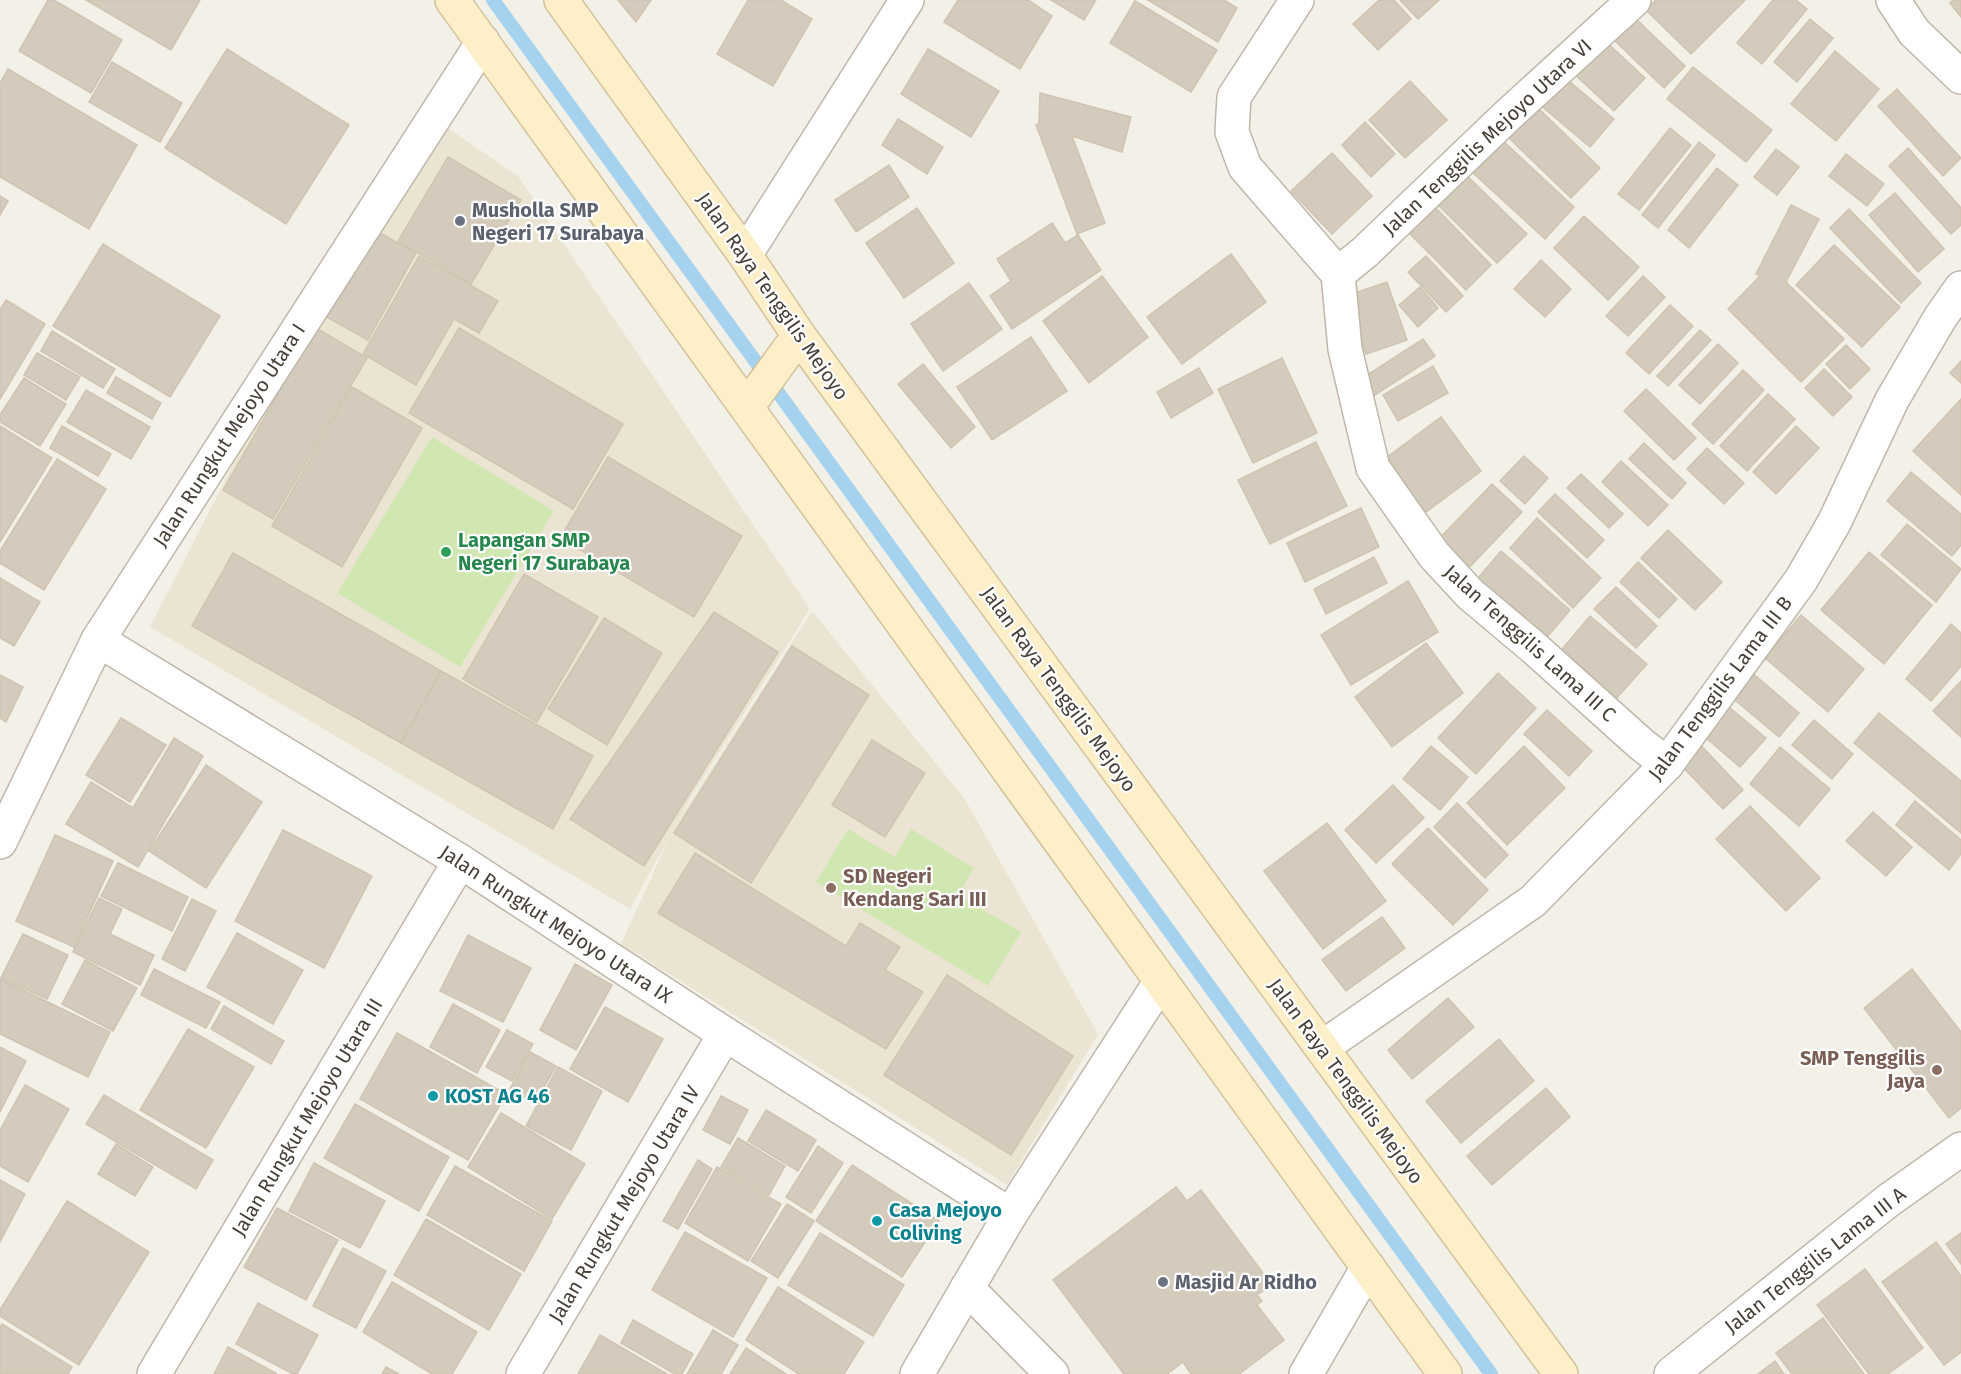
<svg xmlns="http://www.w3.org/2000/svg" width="1961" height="1374" viewBox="0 0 1961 1374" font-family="'Fira Sans',sans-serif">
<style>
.education{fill:#ece4d2}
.green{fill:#d0e7b1}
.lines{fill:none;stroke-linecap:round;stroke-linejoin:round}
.stream{stroke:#a5d3ef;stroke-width:14}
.building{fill:#d5cbbd;stroke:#d0c3b1;stroke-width:1.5}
.street-casing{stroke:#bfb7aa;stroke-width:36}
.secondary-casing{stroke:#d3c299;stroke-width:36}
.street{stroke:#fff;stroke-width:33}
.secondary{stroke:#fdefc8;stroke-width:33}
.worship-dot{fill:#6b7280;stroke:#fff;stroke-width:2}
.leisure-dot{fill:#2e9e5b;stroke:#fff;stroke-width:2}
.education-dot{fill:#8d6e63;stroke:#fff;stroke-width:2}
.culture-dot{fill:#0f9aa8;stroke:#fff;stroke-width:2}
.labels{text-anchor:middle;stroke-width:4.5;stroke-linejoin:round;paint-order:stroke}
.street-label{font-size:20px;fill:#474037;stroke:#fff}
.worship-label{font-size:20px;font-weight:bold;fill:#5b616d;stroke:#fff;text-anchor:start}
.leisure-label{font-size:20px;font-weight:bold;fill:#27864d;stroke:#fff;text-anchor:start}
.education-label{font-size:20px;font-weight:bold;fill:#785e54;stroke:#fff;text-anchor:start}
.culture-label{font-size:20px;font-weight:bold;fill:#0d838f;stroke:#fff;text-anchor:start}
</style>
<rect width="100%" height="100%" fill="#f3f0e8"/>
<polygon class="education" points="440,123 518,176 810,609 690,799 675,826 812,611 964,798 1098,1034 1007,1185 621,944 669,838 630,909 150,627 252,428"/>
<g class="green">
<polygon points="432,437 554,511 460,667 337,593"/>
<polygon points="848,829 895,857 911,829 974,868 958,895 1021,932 988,986 816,882"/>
</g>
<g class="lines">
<polyline class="stream" points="493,0 1491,1374"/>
</g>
<g class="building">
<polygon points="48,0 54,0 122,40 91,93 19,51"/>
<polygon points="86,0 200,0 171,50"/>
<polygon points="618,0 651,0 636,22"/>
<polygon points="748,0 781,0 812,19 773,86 717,54"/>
<polygon points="958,0 1028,0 1052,16 1020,69 944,22"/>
<polygon points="1051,0 1096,0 1084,20"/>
<polygon points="1148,0 1224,0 1237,8 1218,42"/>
<polygon points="1379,0 1394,0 1411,19 1378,50 1353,24"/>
<polygon points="1400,0 1439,0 1418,19"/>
<polygon points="1656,0 1745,0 1691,54 1646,10"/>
<polygon points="1773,0 1796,0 1807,9 1762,64 1737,43"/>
<polygon points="1953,0 1961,0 1961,17 1950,3"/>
<polygon points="1135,1 1217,50 1191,92 1110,43"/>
<polygon points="1635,18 1685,66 1664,88 1613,39"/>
<polygon points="1810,19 1833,38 1797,82 1774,62"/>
<polygon points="1602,38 1645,78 1614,111 1571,71"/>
<polygon points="227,49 349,125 286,224 165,148"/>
<polygon points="928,49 999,91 971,137 901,94"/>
<polygon points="1835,51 1879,89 1836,141 1791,104"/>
<polygon points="112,62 182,103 160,142 89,102"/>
<polygon points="1693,67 1772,130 1746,162 1667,99"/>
<polygon points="8,69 137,145 89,229 0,177 0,83"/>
<polygon points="1563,76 1614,119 1590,147 1540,105"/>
<polygon points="1410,81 1447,120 1405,158 1369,120"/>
<polygon points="1897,89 1961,158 1943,176 1878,106"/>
<polygon points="1040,93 1131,117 1122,152 1072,136 1105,223 1077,234 1036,125 1039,124"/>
<polygon points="1538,108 1600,168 1571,198 1509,138"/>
<polygon points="898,119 943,147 927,174 882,145"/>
<polygon points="1365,122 1395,154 1371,177 1342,145"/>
<polygon points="1670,128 1691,145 1639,210 1618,194"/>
<polygon points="1502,140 1574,207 1545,239 1472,172"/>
<polygon points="1699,142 1715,155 1658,228 1642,215"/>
<polygon points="1908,148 1961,208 1961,225 1951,234 1889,166"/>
<polygon points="1776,149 1799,167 1777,195 1754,177"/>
<polygon points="1332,153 1372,196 1332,234 1291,191"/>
<polygon points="1846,154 1884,184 1867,206 1829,176"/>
<polygon points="448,157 521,200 471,284 398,241"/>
<polygon points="889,165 909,197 856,232 835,200"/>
<polygon points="1717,168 1738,185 1689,248 1668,230"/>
<polygon points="1466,175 1527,234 1497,263 1437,204"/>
<polygon points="1895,193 1944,249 1918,272 1869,215"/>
<polygon points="0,196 8,201 0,215"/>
<polygon points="1433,205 1491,265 1466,290 1407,231"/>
<polygon points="1791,205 1819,219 1786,282 1844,339 1801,382 1728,309 1760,276 1756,274"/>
<polygon points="917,208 954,263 904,298 866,243"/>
<polygon points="1849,209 1921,283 1901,303 1830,228"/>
<polygon points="1584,216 1639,267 1608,300 1554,248"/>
<polygon points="1052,223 1065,243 1078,235 1101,270 1012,329 990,296 1011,281 997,259"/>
<polygon points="369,227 416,253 368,340 321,314"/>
<polygon points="103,244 220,316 170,397 53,326"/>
<polygon points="1834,245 1900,307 1862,347 1796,285"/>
<polygon points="1231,254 1266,302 1182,364 1147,317"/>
<polygon points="419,256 498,301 479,333 454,319 416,385 363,354"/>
<polygon points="1426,256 1463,296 1446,312 1408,272"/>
<polygon points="1541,260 1571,289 1545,317 1514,289"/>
<polygon points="1102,276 1148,337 1089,383 1043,321"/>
<polygon points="1643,276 1665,297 1628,336 1606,316"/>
<polygon points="1387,282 1407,340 1366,354 1346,296"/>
<polygon points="969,283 1002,329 943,371 911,324"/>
<polygon points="1420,287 1438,308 1418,327 1399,305"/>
<polygon points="6,300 45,324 0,399 0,310"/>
<polygon points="1670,305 1693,326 1649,374 1626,353"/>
<polygon points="316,328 367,358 273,519 223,490"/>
<polygon points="459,328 623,424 573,509 409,413"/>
<polygon points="1700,330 1711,340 1668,386 1657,376"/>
<polygon points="52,331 115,369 103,388 41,351"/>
<polygon points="1031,337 1067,391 992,440 957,387"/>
<polygon points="1423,339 1435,356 1372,397 1361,379"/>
<polygon points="1718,344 1738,363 1700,404 1679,385"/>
<polygon points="1846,345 1870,369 1850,389 1826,364"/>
<polygon points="37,353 80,377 66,400 24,375"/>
<polygon points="1282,358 1317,433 1253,463 1218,389"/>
<polygon points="1961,361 1961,383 1950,373"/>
<polygon points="923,364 975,427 951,448 898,384"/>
<polygon points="1433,366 1448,393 1398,421 1383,395"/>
<polygon points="1199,368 1213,393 1171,418 1157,392"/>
<polygon points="1824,369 1852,397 1833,416 1805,388"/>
<polygon points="1743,370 1764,390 1713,444 1692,424"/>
<polygon points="116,377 161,403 152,419 107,393"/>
<polygon points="24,378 66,404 40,446 0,422 0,415"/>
<polygon points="352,387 422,428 342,567 272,526"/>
<polygon points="1646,389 1696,438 1674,460 1624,411"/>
<polygon points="86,390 150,427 131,459 67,422"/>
<polygon points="1768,394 1795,419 1747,471 1720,446"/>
<polygon points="1961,399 1961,495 1913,451"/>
<polygon points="1441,417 1481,471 1418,518 1378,464"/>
<polygon points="0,426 52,458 0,542"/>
<polygon points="62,426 111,454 98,476 50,448"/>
<polygon points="1796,426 1819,448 1776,494 1753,472"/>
<polygon points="1316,442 1347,506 1270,544 1238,480"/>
<polygon points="1644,443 1686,483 1672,499 1629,459"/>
<polygon points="1707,448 1744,483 1724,504 1687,469"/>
<polygon points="1524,456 1548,478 1525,504 1500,481"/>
<polygon points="608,457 742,536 694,617 560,538"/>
<polygon points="57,459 106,489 44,590 0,563 0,551"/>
<polygon points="1621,461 1668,505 1648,526 1602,482"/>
<polygon points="1911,472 1961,514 1961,545 1952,556 1887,501"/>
<polygon points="1581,474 1623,514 1609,528 1567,488"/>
<polygon points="1492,484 1522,512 1465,572 1435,543"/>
<polygon points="1555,494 1604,540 1587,558 1538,512"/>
<polygon points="1361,508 1379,547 1305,582 1287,543"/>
<polygon points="1537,518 1601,578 1573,608 1510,548"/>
<polygon points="1907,524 1961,569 1936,602 1881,555"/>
<polygon points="1668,530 1722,582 1695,610 1641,558"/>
<polygon points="1501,551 1570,610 1536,650 1468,590"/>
<polygon points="1869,552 1932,605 1884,664 1821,610"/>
<polygon points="233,553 441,671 401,743 192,626"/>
<polygon points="1374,557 1387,583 1326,614 1314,589"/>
<polygon points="1638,562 1677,599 1659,618 1620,582"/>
<polygon points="524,574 598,617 537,722 463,679"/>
<polygon points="0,578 40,602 14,646 0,638"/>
<polygon points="1408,581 1438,632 1351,685 1321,635"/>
<polygon points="1616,587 1657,626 1636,648 1594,609"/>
<polygon points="714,612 778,652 644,866 570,819"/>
<polygon points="1801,615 1864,669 1828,712 1765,658"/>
<polygon points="1590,616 1647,664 1614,701 1559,653"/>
<polygon points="604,618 662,653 607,745 548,709"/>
<polygon points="1951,624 1961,633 1961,666 1931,701 1906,679"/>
<polygon points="1426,643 1463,693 1392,747 1355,697"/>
<polygon points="792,646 869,695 751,883 674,833"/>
<polygon points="1743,665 1799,713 1779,737 1723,690"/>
<polygon points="441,671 593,756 553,829 401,743"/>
<polygon points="1498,673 1536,708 1476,774 1438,738"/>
<polygon points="0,675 23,687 6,722 0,718"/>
<polygon points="1961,681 1961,737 1933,711"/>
<polygon points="1723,702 1766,738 1740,767 1698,731"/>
<polygon points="1547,710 1592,751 1569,776 1524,734"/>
<polygon points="1879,713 1961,781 1961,833 1854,743"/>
<polygon points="121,718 166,745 130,802 86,775"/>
<polygon points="1814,720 1853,754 1832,779 1792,745"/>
<polygon points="174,738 203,756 138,867 66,824 91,782 133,808"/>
<polygon points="1694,738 1743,790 1723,809 1674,758"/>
<polygon points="872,740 925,773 885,837 832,805"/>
<polygon points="1431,746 1468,777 1440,810 1403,779"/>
<polygon points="1524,746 1565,788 1507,845 1467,803"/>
<polygon points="1780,747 1830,789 1799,826 1750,784"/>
<polygon points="206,765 262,802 206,888 149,851"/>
<polygon points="1393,785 1424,818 1376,863 1345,830"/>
<polygon points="1915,801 1961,840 1961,854 1949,870 1896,825"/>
<polygon points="1457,803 1508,855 1485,878 1434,827"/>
<polygon points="1750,806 1820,878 1786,911 1716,839"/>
<polygon points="1873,812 1912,847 1886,876 1846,841"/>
<polygon points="1327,823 1386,901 1323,949 1264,871"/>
<polygon points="1428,828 1488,890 1453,925 1392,864"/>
<polygon points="283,830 372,876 324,968 235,921"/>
<polygon points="55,835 113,861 74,947 16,921"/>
<polygon points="695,853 846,946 860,923 900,947 885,970 923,992 886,1049 658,913"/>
<polygon points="118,863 188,897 172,931 101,896"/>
<polygon points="99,898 122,909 110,934 154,955 140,985 73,952"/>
<polygon points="192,899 216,911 185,971 162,959"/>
<polygon points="1382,917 1405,948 1346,991 1322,960"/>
<polygon points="237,933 303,970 273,1024 207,987"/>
<polygon points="23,934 68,955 47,999 1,978"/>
<polygon points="468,935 531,968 503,1022 440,991"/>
<polygon points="85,960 137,988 113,1031 62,1004"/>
<polygon points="575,964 612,985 576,1050 540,1030"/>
<polygon points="154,969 220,1002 206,1028 141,995"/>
<polygon points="1912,969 1961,1032 1961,1108 1949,1118 1864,1008"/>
<polygon points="947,975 1073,1056 1011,1155 884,1075"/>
<polygon points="0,979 110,1032 88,1077 0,1034"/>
<polygon points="1448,998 1474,1027 1412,1079 1388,1050"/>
<polygon points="453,1004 500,1030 477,1073 430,1047"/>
<polygon points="224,1006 284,1041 271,1064 211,1029"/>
<polygon points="605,1007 663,1039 628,1102 570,1069"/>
<polygon points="188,1029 254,1067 206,1148 140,1110"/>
<polygon points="507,1030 533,1044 512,1081 486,1067"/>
<polygon points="397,1033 506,1094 468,1160 360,1099"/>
<polygon points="1499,1039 1534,1081 1461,1143 1426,1101"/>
<polygon points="0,1047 26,1061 0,1112"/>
<polygon points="530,1052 556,1066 535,1103 510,1089"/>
<polygon points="558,1067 602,1091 571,1150 526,1126"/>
<polygon points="25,1085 69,1109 28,1182 0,1166 0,1130"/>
<polygon points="1546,1088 1570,1117 1492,1185 1467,1156"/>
<polygon points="104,1095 213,1160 196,1189 86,1124"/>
<polygon points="721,1096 748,1110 730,1144 703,1130"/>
<polygon points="355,1104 449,1157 419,1211 324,1158"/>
<polygon points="766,1110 816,1140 798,1171 748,1141"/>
<polygon points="501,1113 585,1164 552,1219 468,1167"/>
<polygon points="738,1138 785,1166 769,1195 721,1167"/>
<polygon points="116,1144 153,1167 135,1196 98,1174"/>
<polygon points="818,1146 843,1163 811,1213 786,1197"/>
<polygon points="698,1160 712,1169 678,1229 663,1221"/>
<polygon points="314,1163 385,1201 360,1248 289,1211"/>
<polygon points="852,1165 939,1221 902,1277 816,1221"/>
<polygon points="455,1166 552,1221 524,1271 427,1215"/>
<polygon points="717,1167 781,1204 748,1261 685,1223"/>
<polygon points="0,1180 25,1194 0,1242"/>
<polygon points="1176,1187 1187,1201 1201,1190 1272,1285 1257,1295 1262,1301 1257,1305 1284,1340 1239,1374 1191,1374 1183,1362 1167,1374 1124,1374 1053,1280"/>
<polygon points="67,1201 149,1252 79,1365 0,1316 0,1310"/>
<polygon points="787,1204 814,1221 778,1278 751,1261"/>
<polygon points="277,1208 338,1240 306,1300 244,1267"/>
<polygon points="426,1219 521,1274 489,1330 394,1275"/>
<polygon points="685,1232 767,1278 733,1337 652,1290"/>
<polygon points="820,1233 904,1285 873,1336 788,1285"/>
<polygon points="1961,1233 1961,1264 1946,1244"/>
<polygon points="1936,1242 1961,1276 1961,1352 1944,1365 1882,1282"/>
<polygon points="343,1248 386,1271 356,1328 313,1306"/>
<polygon points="1865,1269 1923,1348 1888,1374 1869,1374 1817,1305"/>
<polygon points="392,1282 477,1332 452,1374 432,1374 363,1332"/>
<polygon points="778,1287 864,1342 844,1374 799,1374 746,1340"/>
<polygon points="258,1303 318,1335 297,1374 293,1374 236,1344"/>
<polygon points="1823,1318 1864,1374 1792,1374 1776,1353"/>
<polygon points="633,1320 693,1354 682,1374 675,1374 621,1343"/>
<polygon points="2,1324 72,1367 68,1374 0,1374 0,1327"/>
<polygon points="713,1330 738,1345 721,1374 687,1374"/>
<polygon points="600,1335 667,1374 578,1374"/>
<polygon points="228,1347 277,1374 214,1374"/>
<polygon points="746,1348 786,1374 730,1374"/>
<polygon points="1775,1361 1784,1374 1758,1374"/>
<polygon points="386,1367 399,1374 382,1374"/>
</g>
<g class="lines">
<g class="street-casing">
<g id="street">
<polyline points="1297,0 1234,97 1232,132 1245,167 1338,274"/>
<polyline points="1893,0 1914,32 1961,77"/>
<polyline points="745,255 907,0"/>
<polyline points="1338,274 1345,349 1373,468 1434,555 1470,594 1533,647 1641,744 1667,764"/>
<polyline points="1338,274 1365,252 1507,116 1634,0"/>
<polyline points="98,640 460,861 725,1034 1010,1215"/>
<polyline points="0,842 98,640 483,42"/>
<polyline points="1323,1047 1533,901 1667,764 1801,580 1834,523 1892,400 1940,318 1961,288"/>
<polyline points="967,1288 1052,1374"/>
<polyline points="154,1374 460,861"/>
<polyline points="523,1374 725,1034"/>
<polyline points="917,1374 1010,1215 1161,981"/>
<polyline points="1306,1374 1368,1267"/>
<polyline points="1671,1374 1889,1200 1961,1149"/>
</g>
</g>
<g class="secondary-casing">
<g id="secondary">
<polyline points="452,0 1445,1374"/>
<polyline points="561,0 745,255 800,337 1561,1374"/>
<polyline points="747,407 789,349 800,337"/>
</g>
</g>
<use href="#street" class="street"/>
<use href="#secondary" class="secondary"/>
</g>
<g class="worship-dot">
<circle cx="460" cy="221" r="6"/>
<circle cx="1163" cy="1282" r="6"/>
</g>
<circle class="leisure-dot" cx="446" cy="552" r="6"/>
<g class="education-dot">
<circle cx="831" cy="888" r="6"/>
<circle cx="1937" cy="1070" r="6"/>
</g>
<g class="culture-dot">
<circle cx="433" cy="1096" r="6"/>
<circle cx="877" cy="1221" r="6"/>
</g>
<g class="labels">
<g class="street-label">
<text transform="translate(1487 137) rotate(-43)" y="7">Jalan Tenggilis Mejoyo Utara VI</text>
<text transform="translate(773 296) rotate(55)" y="7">Jalan Raya Tenggilis Mejoyo</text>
<text transform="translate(229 435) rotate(-57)" y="7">Jalan Rungkut Mejoyo Utara I</text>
<text transform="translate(1530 643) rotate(42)" y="7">Jalan Tenggilis Lama III C</text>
<text transform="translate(1720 688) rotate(-53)" y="7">Jalan Tenggilis Lama III B</text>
<text transform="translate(1059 689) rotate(54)" y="7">Jalan Raya Tenggilis Mejoyo</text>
<text transform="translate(556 924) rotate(33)" y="7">Jalan Rungkut Mejoyo Utara IX</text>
<text transform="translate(1346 1081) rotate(54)" y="7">Jalan Raya Tenggilis Mejoyo</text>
<text transform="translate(307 1117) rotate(-59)" y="7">Jalan Rungkut Mejoyo Utara III</text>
<text transform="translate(624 1204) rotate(-59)" y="7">Jalan Rungkut Mejoyo Utara IV</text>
<text transform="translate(1815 1260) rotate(-38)" y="7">Jalan Tenggilis Lama III A</text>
</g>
<g class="worship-label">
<text x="472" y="217">Musholla SMP<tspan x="472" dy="23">Negeri 17 Surabaya</tspan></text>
<text x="1175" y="1289">Masjid Ar Ridho</text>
</g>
<g class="leisure-label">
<text x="458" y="547">Lapangan SMP<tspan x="458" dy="23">Negeri 17 Surabaya</tspan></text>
</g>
<g class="education-label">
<text x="843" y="883">SD Negeri<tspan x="843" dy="23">Kendang Sari III</tspan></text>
<text x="1925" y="1065" text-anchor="end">SMP Tenggilis<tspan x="1925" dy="23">Jaya</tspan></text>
</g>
<g class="culture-label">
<text x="445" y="1103">KOST AG 46</text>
<text x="889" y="1217">Casa Mejoyo<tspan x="889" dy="23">Coliving</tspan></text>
</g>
</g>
</svg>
